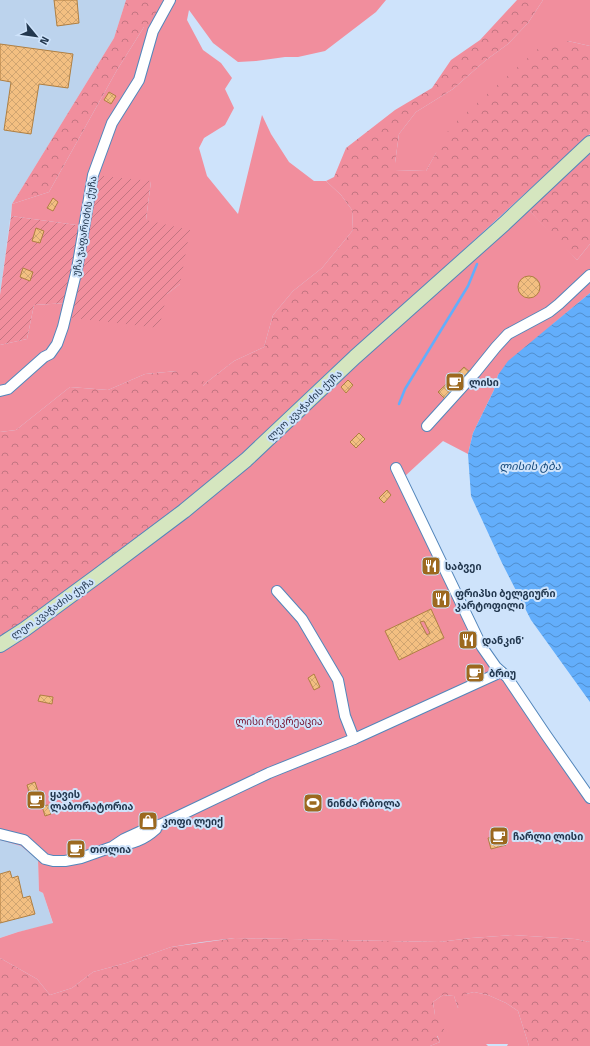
<svg xmlns="http://www.w3.org/2000/svg" width="590" height="1046" viewBox="0 0 590 1046" font-family="'Titillium Web','Noto Sans Georgian',sans-serif">
<style>
.built{fill:#bcd3ed}
.green{fill:#f18e9d}
.forest{fill:url(#forest-crowns)}
.garden{fill:url(#garden-furrows)}
.water{fill:url(#water-waves)}
.lines{fill:none;stroke-linecap:round;stroke-linejoin:round}
.stream{stroke:#63aefb;stroke-width:2.5}
.building{fill:url(#building-cross-hatch);stroke:#af7f42;fill-rule:evenodd}
.street-casing{stroke:#5386bb;stroke-width:12}
.secondary-casing{stroke:#5386bb;stroke-width:16}
.street{stroke:#fff;stroke-width:10}
.secondary{stroke:#d5e6bf;stroke-width:14}
.labels{text-anchor:middle;stroke-width:4;stroke-linejoin:round;paint-order:stroke}
.street-label{font-size:10px;fill:#22374e;stroke:#cee3fb}
.poi-label{font-size:10px;font-weight:bold;fill:#22374e;stroke:#cee3fb;text-anchor:start}
.park-label{font-size:10px;fill:#76132f;stroke:#cee3fb}
.water-label{font-size:11px;font-style:italic;fill:#124779;stroke:#cee3fb}
</style>
<defs>
<pattern id="forest-crowns" width="20" height="18" patternUnits="userSpaceOnUse"><rect width="20" height="18" fill="#f18e9d"/><path d="M2 6a3 3 0 1 1 6 0M12 15a3 3 0 1 1 6 0" fill="none" stroke="#c37582"/></pattern>
<pattern id="garden-furrows" width="10" height="10" patternUnits="userSpaceOnUse"><rect width="10" height="10" fill="#f18e9d"/><path d="M-1 1l2-2M0 10L10 0M9 11l2-2" fill="none" stroke="#c37582"/></pattern>
<pattern id="water-waves" width="16" height="10" patternUnits="userSpaceOnUse"><rect width="16" height="10" fill="#63aefb"/><path d="M0 5q4-4 8 0t8 0" fill="none" stroke="#518ecd"/></pattern>
<pattern id="building-cross-hatch" width="8" height="8" patternUnits="userSpaceOnUse"><rect width="8" height="8" fill="#f3bf81"/><path d="M0 0l8 8M0 8l8-8" fill="none" stroke="#d0a571"/></pattern>
</defs>
<rect width="100%" height="100%" fill="#cee3fb"/>
<g class="built">
<polygon points="0,0 126,0 114,38 12,204 0,295"/>
<polygon points="0,840 21,846 38,860 39,891 43,893 53,924 18,932 0,938"/>
</g>
<g class="green">
<polygon points="170,0 386,0 376,12 325,51 298,57 285,57 256,61 238,62 213,43 189,10 187,20 203,50 221,63 232,78 225,89 234,108 225,125 204,138 199,148 207,176 238,214 262,115 271,134 289,162 314,181 326,181 341,195 352,210 353,230 322,268 293,291 273,315 264,347 234,361 207,382 202,387 204,371 177,371 145,374 108,390 70,387 16,430 0,432 0,345 27,339 34,305 68,303 167,294 180,284 146,220 151,181 84,226 11,216 12,204 49,192 117,70 144,27"/>
<polygon points="543,0 590,0 590,46 568,41 436,153 426,171 395,170 395,163 399,134 416,112 453,89 486,60 508,44 528,23"/>
<polygon points="528,209 577,260 590,244 590,293 553,324 498,375 494,390 473,433 468,454 443,441 404,477 483,640 590,793 590,942 575,939 513,935 471,938 439,942 235,938 202,942 171,947 126,963 93,972 72,988 50,995 37,979 0,958 0,938 18,932 53,923 43,893 39,891 38,860 21,846 0,840 0,651 362,357"/>
<polygon points="474,992 488,995 506,1003 518,1011 529,1046 507,1046 508,1044 486,1044 488,1046 430,1046 440,1042 437,1035 435,1015 433,1002 443,995 454,996 458,1008 466,994"/>
</g>
<g class="forest">
<polygon points="126,0 170,0 153,31 144,27 117,70 49,192 12,204 114,38"/>
<polygon points="517,0 543,0 528,23 508,44 486,60 453,89 416,112 399,134 395,163 395,170 426,171 450,127 540,47 568,41 590,46 590,134 376,330 329,371 256,441 224,470 199,492 23,625 0,640 0,432 16,430 70,387 108,390 145,374 177,371 205,371 203,386 207,382 234,361 264,347 273,315 293,291 322,268 353,230 352,210 341,195 326,181 334,177 346,148 395,110 432,88 451,60 480,40"/>
<polygon points="590,149 590,244 577,260 561,245 528,209"/>
<polygon points="513,935 575,939 590,942 590,1046 529,1046 518,1011 506,1003 488,995 474,992 466,994 465,1004 458,1008 454,996 443,995 433,1002 435,1015 445,1024 443,1035 437,1036 440,1042 430,1046 0,1046 0,958 37,979 50,995 72,988 93,972 126,963 171,947 235,938 439,942 471,938"/>
</g>
<polygon class="garden" points="93,175 151,181 146,220 190,230 180,284 167,294 159,328 65,317 68,303 34,305 27,339 0,345 0,295 11,216 84,226"/>
<polygon class="water" points="590,293 590,702 531,620 502,563 471,496 468,454 473,433 494,390 498,375 508,361"/>
<g class="lines">
<polyline class="stream" points="399,404 405,389 468,286 477,264"/>
</g>
<g class="building">
<polygon points="54,0 77,0 79,23 57,26"/>
<polygon points="0,44 73,54 68,88 39,84 31,134 4,130 11,82 0,80"/>
<polygon points="109,92 116,96 111,104 104,100"/>
<polygon points="53,198 58,202 53,211 47,208"/>
<polygon points="36,228 44,231 40,243 32,241"/>
<polygon points="23,268 33,272 30,281 20,277"/>
<circle cx="529" cy="287" r="11"/>
<polygon points="464,367 471,373 445,399 438,392"/>
<polygon points="348,380 353,385 346,393 341,387"/>
<polygon points="359,433 365,439 356,448 350,442"/>
<polygon points="387,490 391,495 384,503 379,498"/>
<polygon points="443,593 447,602 440,605 435,596"/>
<path d="M431,609L444,638L399,660L385,631ZM424,621L430,633L427,635L420,622Z"/>
<polygon points="314,674 320,687 314,690 308,678"/>
<polygon points="40,695 53,697 52,704 38,701"/>
<polygon points="35,782 42,803 33,806 27,785"/>
<polygon points="48,805 51,814 45,816 42,806"/>
<polygon points="502,828 506,845 491,849 488,838 492,837 491,831"/>
<polygon points="10,871 12,878 18,876 23,898 30,896 35,914 0,923 0,874"/>
</g>
<g class="lines">
<g class="street-casing">
<g id="street">
<polyline points="0,391 8,389 44,357 50,354 57,344 63,327 77,269 93,175 112,123 139,80 153,31 170,0"/>
<polyline points="427,426 475,373 496,347 508,334 549,312 559,304 590,275"/>
<polyline points="396,468 482,647 496,667 507,677 546,735 590,798"/>
<polyline points="277,591 302,619 338,680 345,716 354,739"/>
<polyline points="0,834 24,840 45,859 53,861 65,861 81,858 112,847 124,839 148,828 162,824 269,773 354,739 501,672"/>
<path d="M116,846C132,844 144,840 156,829"/>
</g>
</g>
<g class="secondary-casing">
<polyline id="secondary" points="0,645 25,629 96,577 184,511 246,460 355,357 504,224 590,143"/>
</g>
<use href="#street" class="street"/>
<use href="#secondary" class="secondary"/>
</g>
<defs>
<g id="cafe-square" transform="scale(1)"><rect x="-9" y="-9" width="18" height="18" rx="4" fill="#9c691f" stroke="#cee3fb"/><path d="M-5.5-4.5H6V0H3Q3 3.5 0 3.5H-2.5Q-5.5 3.5-5.5 0ZM3-3.2v2h1.7v-2ZM-6 4.5H4V6H-6Z" fill="#fff"/></g>
<g id="restaurant-square" transform="scale(1)"><rect x="-9" y="-9" width="18" height="18" rx="4" fill="#9c691f" stroke="#cee3fb"/><path d="M-5-6h1v4h1v-4h1v4h1v-4h1v5L-1.5 .5V6h-2V.5L-5-1ZM5-6V6H3V1.5H1.5Q1.5-4 5-6Z" fill="#fff"/></g>
<g id="stadium-square" transform="scale(1)"><rect x="-9" y="-9" width="18" height="18" rx="4" fill="#9c691f" stroke="#cee3fb"/><path d="M0-5a6.5 5 0 1 0 0 10a6.5 5 0 1 0 0-10ZM-3.5-1.8h7v3.6h-7Z" fill="#fff"/></g>
<g id="shop-square" transform="scale(1)"><rect x="-9" y="-9" width="18" height="18" rx="4" fill="#9c691f" stroke="#cee3fb"/><path d="M-5-2.5h2.3a2.7 3.5 0 0 1 5.4 0H5L5.5 6h-11ZM-1.5-2.5h3a1.5 2.3 0 0 0-3 0Z" fill="#fff"/></g>
</defs>
<g fill-rule="evenodd">
<use href="#cafe-square" x="455" y="382"/>
<use href="#restaurant-square" x="431" y="566"/>
<use href="#restaurant-square" x="441" y="599"/>
<use href="#restaurant-square" x="468" y="640"/>
<use href="#cafe-square" x="475" y="673"/>
<use href="#cafe-square" x="36" y="800"/>
<use href="#stadium-square" x="313" y="803"/>
<use href="#shop-square" x="148" y="821"/>
<use href="#cafe-square" x="499" y="836"/>
<use href="#cafe-square" x="76" y="849"/>
</g>
<g class="labels">
<g class="street-label">
<text transform="translate(84 226) rotate(-80)" y="4">უჩა ჯაფარიძის ქუჩა</text>
<text transform="translate(304 405) rotate(-43)" y="4">ლეო კვაჭაძის ქუჩა</text>
<text transform="translate(52 608) rotate(-35)" y="4">ლეო კვაჭაძის ქუჩა</text>
</g>
<g class="poi-label">
<text x="469" y="386">ლისი</text>
<text x="445" y="570">საბვეი</text>
<text x="455" y="597">ფრიპსი ბელგიური<tspan x="455" dy="12">კარტოფილი</tspan></text>
<text x="482" y="644">დანკინ'</text>
<text x="489" y="677">ბრიუ</text>
<text x="50" y="798">ყავის<tspan x="50" dy="12">ლაბორატორია</tspan></text>
<text x="327" y="807">ნინძა რბოლა</text>
<text x="162" y="825">კოფი ლეიქ</text>
<text x="513" y="840">ჩარლი ლისი</text>
<text x="90" y="853">თოლია</text>
</g>
<g class="park-label">
<text x="279" y="725">ლისი რეკრეაცია</text>
</g>
<g class="water-label">
<text x="530" y="470">ლისის ტბა</text>
</g>
</g>
<g transform="translate(36 36) rotate(119)" stroke="#cee3fb" stroke-width="3" paint-order="stroke">
<path d="M0-3L7 15L0 10L-7 15Z" fill="#22374e"/>
<text y="-6" font-size="11" font-weight="bold" text-anchor="middle" fill="#22374e">N</text>
</g>
</svg>
